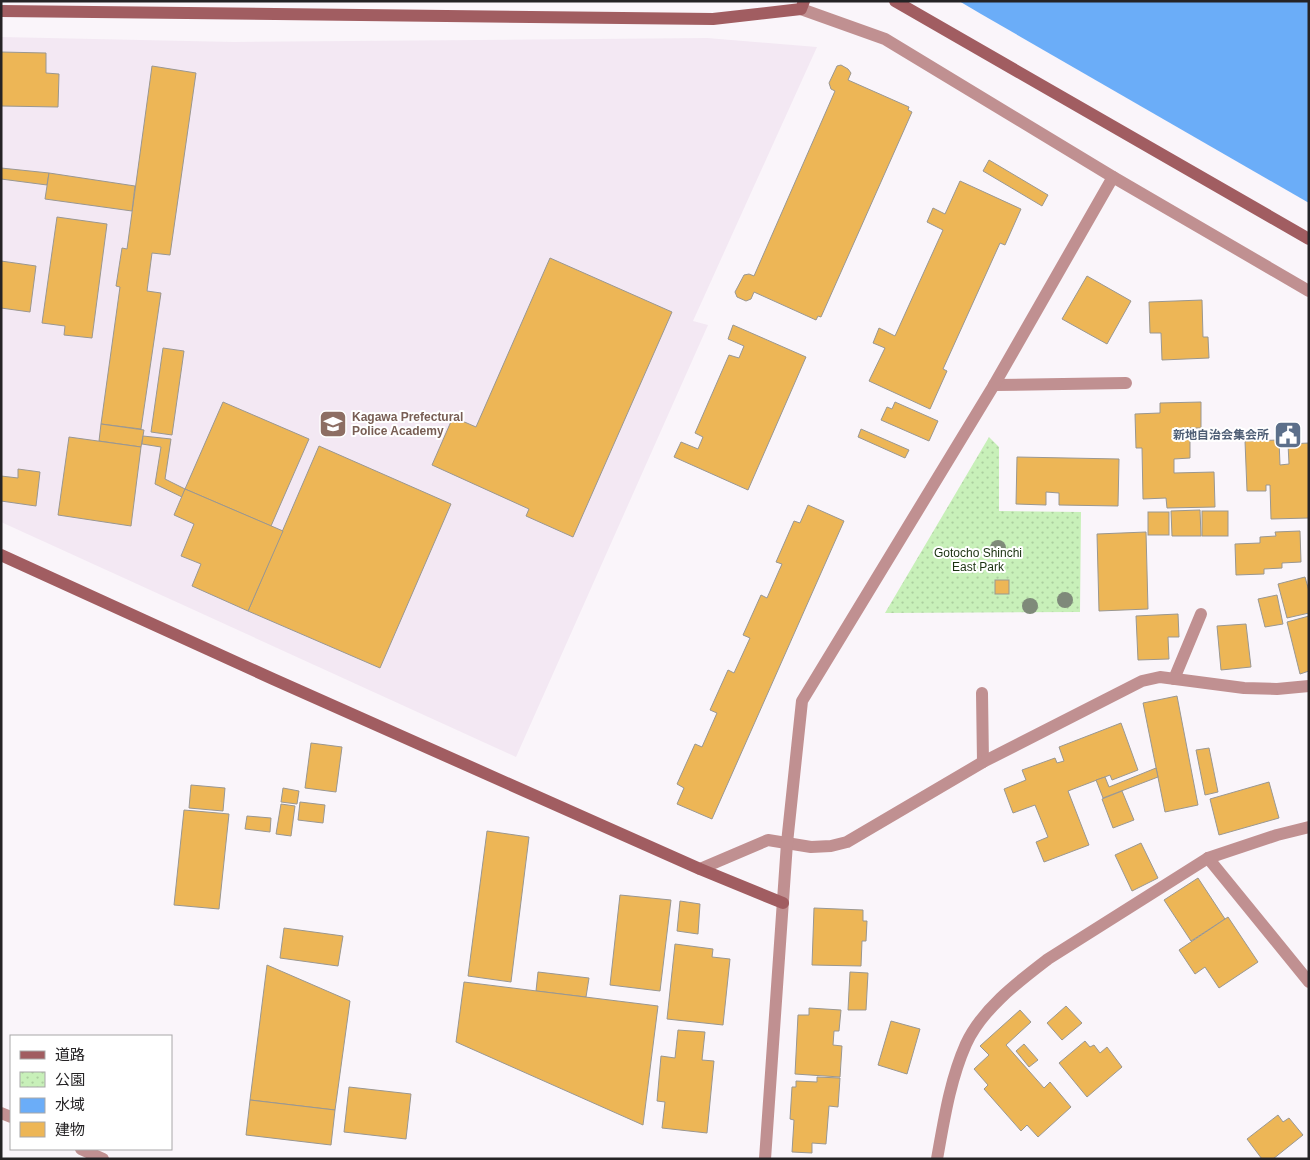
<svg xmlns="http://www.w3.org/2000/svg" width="1310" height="1160" viewBox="0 0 1310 1160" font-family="Arial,'Noto Sans JP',sans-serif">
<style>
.built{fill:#f3e8f3}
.park{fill:url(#park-dots)}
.water{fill:#6badf8}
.building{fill:#edb656;stroke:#9a9791}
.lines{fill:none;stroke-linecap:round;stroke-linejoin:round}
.lane{stroke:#c09091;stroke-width:12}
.street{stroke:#c09091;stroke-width:12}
.secondary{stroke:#a15d61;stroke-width:12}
.tree{fill:#7f8a7a}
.labels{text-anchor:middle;stroke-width:4;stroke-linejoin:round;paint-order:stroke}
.education-label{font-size:12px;font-weight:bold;fill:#785e54;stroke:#fff;text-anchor:start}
.service-label{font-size:12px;font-weight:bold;fill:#4e5e75;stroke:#fff;text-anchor:end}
.park-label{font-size:12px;fill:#1b3211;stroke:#fff}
</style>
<defs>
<pattern id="park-dots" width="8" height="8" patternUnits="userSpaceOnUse" patternTransform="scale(1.25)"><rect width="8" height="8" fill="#c8f0b9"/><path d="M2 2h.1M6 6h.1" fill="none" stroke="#acce9f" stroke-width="1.8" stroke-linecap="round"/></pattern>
</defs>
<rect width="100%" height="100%" fill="#faf5fa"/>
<polygon class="built" points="1,37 234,42 707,38 817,47 693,321 708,325 516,757 1,522"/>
<polygon class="park" points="989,437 999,447 999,511 1081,512 1080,612 885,613"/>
<polygon class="water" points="959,1 1309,1 1309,203 981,14"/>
<g class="building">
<polygon points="1,52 46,53 46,73 59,74 58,107 1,106"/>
<polygon points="841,65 848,69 851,73 848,80 909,107 908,110 912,112 821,317 818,316 816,320 754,292 751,299 746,301 737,297 735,292 744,275 749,274 754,276 835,91 831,89 829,83 837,66"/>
<polygon points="152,66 196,73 170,255 152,253 147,291 161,293 141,429 101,424 120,287 116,286 122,248 127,249"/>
<polygon points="989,160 1048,195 1042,206 983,171"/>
<polygon points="1,168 49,173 47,185 1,179"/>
<polygon points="49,173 135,186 132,211 45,199"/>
<polygon points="960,181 1021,209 1005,245 1000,243 943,369 947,371 930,409 869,381 885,348 873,343 879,328 895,336 943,230 927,222 933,208 945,214"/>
<polygon points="57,217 107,224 92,338 64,335 65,326 42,323"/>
<polygon points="550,258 672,312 573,537 526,516 529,509 432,465 453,417 476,427"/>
<polygon points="1,261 36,266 30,312 1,308"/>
<polygon points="1087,276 1131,301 1107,344 1062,319"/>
<polygon points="1202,300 1203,337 1208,337 1209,358 1162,360 1161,333 1150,333 1149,302"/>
<polygon points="733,325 806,357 748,490 674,457 681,442 698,449 703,437 695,433 729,355 739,358 744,346 728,339"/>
<polygon points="163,348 184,351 172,435 151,432"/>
<polygon points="223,402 309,439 271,526 185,489"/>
<polygon points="895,402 938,421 929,441 881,420 887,407 892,409"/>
<polygon points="1201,402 1201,428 1190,428 1190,458 1174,459 1174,473 1214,472 1215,507 1167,508 1166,498 1143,499 1142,448 1136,448 1135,414 1160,413 1160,403"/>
<polygon points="101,424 144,430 141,447 99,441"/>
<polygon points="861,429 909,450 905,458 858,437"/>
<polygon points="143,436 171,439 165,479 185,489 182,497 155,484 161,447 142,444"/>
<polygon points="69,437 141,447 131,526 58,515"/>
<polygon points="1279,440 1280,465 1289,464 1288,444 1309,443 1309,518 1271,519 1270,485 1266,485 1266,491 1247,491 1245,441"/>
<polygon points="319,446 451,504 380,668 248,611"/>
<polygon points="1017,457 1119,459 1118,506 1059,505 1059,493 1046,492 1046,505 1016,504"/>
<polygon points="18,469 40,472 36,506 1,501 1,476 18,478"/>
<polygon points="185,489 283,531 248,611 192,586 201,564 181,556 194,524 174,515"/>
<polygon points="808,505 844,521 712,819 677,804 684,788 677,784 695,744 702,747 717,713 710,710 728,670 734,673 750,638 743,635 761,595 767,598 782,564 776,562 794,521 800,523"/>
<polygon points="1200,510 1201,536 1172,536 1171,511"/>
<rect x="1202" y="511" width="26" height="25"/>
<rect x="1148" y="512" width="21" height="23"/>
<polygon points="1300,531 1301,562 1282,563 1282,568 1264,569 1264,574 1236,575 1235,544 1260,543 1260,537 1276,536 1275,532"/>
<polygon points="1146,532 1148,609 1099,611 1097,534"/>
<polygon points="1305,577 1309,591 1309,613 1287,618 1278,584"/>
<rect x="995" y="580" width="14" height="14"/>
<polygon points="1277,595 1283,624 1265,627 1258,599"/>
<polygon points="1178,614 1179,637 1168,637 1169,659 1138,660 1136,616"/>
<polygon points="1309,616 1309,671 1300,674 1287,622"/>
<polygon points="1246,624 1251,667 1221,670 1217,626"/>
<polygon points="1177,696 1198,805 1165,812 1143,703"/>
<polygon points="1121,723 1138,770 1112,780 1110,775 1068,791 1089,845 1044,862 1036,842 1048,837 1035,805 1013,813 1004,789 1026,780 1022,770 1055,758 1057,763 1064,761 1059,747"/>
<polygon points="311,743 342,747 336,792 305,788"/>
<polygon points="1209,748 1218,792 1205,795 1196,750"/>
<polygon points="1156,768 1158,777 1103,798 1096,780 1105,777 1109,787"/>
<polygon points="1269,782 1279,818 1219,835 1210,799"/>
<polygon points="191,785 225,788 223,811 189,808"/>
<polygon points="283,788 299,791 297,804 281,802"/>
<polygon points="1122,791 1134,820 1113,828 1102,799"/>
<polygon points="300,802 325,805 323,823 298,820"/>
<polygon points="281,804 295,806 291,836 276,834"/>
<polygon points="184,810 229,814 219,909 174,905"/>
<polygon points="247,816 271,818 270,832 245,829"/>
<polygon points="487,831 529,837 511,982 468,976"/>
<polygon points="1141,843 1158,878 1132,891 1115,855"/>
<polygon points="1198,878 1225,919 1191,941 1164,900"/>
<polygon points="620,895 671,900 660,991 610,985"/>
<polygon points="680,901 700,904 698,934 677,931"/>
<polygon points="814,908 863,910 863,921 867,921 866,941 862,941 861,966 812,965"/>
<polygon points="1228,917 1258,962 1219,988 1205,967 1195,974 1179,950"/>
<polygon points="284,928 343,936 338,966 280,958"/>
<polygon points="675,944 713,949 712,957 730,959 723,1025 667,1019"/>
<polygon points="267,965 350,1001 335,1110 250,1100"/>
<polygon points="538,972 589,978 586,997 536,991"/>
<polygon points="850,972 868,973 866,1010 848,1010"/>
<polygon points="464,982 658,1006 643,1125 456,1042"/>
<polygon points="1066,1006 1082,1023 1062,1040 1047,1023"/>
<polygon points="809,1008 841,1010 839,1031 834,1031 833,1045 842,1046 840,1077 795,1074 798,1015 809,1015"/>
<polygon points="1020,1010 1031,1022 1006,1045 1044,1088 1050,1082 1071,1107 1038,1137 1027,1125 1021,1131 984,1089 988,1085 974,1069 989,1055 980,1046"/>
<polygon points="891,1021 920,1029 907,1074 878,1065"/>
<polygon points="678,1030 705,1032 702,1060 714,1061 707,1133 662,1128 665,1102 657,1101 661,1056 675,1058"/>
<polygon points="1085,1041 1090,1047 1094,1045 1100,1053 1107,1047 1122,1067 1087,1097 1059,1063"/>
<polygon points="1024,1044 1038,1060 1029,1067 1016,1051"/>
<polygon points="817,1077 840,1078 838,1107 829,1106 826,1144 812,1143 812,1153 792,1152 794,1120 790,1119 792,1087 796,1087 796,1081 817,1082"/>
<polygon points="349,1087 411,1094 406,1139 344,1132"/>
<polygon points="250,1100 335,1110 331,1145 246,1135"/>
<polygon points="1278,1115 1283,1122 1289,1118 1303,1135 1273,1159 1262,1159 1247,1139"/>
</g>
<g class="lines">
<polyline class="lane" points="994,385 1126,383"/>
<g class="street">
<polyline points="801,9 885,39 1113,177 1309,291"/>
<polyline points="1174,679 1201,614"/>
<polyline points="982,693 983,762"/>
<polyline points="1208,858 1309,982"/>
<polyline points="700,869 768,840 811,847 831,846 847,842 983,762 1142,681 1160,677 1244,688 1277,689 1309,686"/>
<polyline points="1,1113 11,1117"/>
<polyline points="81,1149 103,1159"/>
<polyline points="765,1159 787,843 802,701 994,385 1113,177"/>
<path d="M937,1159C944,1120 950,1080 966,1044C982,1009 1018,982 1048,959L1208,858L1277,835L1309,827"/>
</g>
<g class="secondary">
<polyline points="895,1 1309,239"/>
<polyline points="1,11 713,19 801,9 804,1"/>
<polyline points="1,555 273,679 700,869 783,903"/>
</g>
</g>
<g class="tree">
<circle cx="998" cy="548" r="8"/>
<circle cx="1065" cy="600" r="8"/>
<circle cx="1030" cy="606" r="8"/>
</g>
<defs>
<g id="school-square" transform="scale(1.4375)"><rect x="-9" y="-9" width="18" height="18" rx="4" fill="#8d6e63" stroke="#fff"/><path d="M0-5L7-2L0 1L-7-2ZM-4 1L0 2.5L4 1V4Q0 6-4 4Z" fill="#fff"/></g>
<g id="civic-square" transform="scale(1.4375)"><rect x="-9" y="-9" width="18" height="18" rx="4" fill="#5c6f8a" stroke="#fff"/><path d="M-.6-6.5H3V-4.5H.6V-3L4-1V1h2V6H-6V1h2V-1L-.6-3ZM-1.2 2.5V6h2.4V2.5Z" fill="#fff"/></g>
</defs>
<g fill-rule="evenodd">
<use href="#school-square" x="333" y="424"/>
<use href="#civic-square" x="1288" y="435"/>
</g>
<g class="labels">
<g class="education-label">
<text x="352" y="421">Kagawa Prefectural<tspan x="352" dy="14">Police Academy</tspan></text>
</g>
<g class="service-label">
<text x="1269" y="439">新地自治会集会所</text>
</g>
<g class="park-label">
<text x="978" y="557">Gotocho Shinchi<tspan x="978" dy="14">East Park</tspan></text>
</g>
</g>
<rect width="1310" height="1160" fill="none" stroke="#252325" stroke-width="5"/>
<rect x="10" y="1035" width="162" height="115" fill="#ffffff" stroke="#a8a7a8"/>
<rect x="20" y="1051" width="25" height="8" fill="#a15d61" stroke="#a8a7a8"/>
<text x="55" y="1060" font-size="15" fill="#252325">道路</text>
<rect x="20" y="1072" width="25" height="15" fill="url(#park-dots)" stroke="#a8a7a8"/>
<text x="55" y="1085" font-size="15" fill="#252325">公園</text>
<rect x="20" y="1098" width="25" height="15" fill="#6badf8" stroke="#a8a7a8"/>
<text x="55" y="1110" font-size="15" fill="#252325">水域</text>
<rect x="20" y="1122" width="25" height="15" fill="#edb656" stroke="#a8a7a8"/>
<text x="55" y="1135" font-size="15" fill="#252325">建物</text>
</svg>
